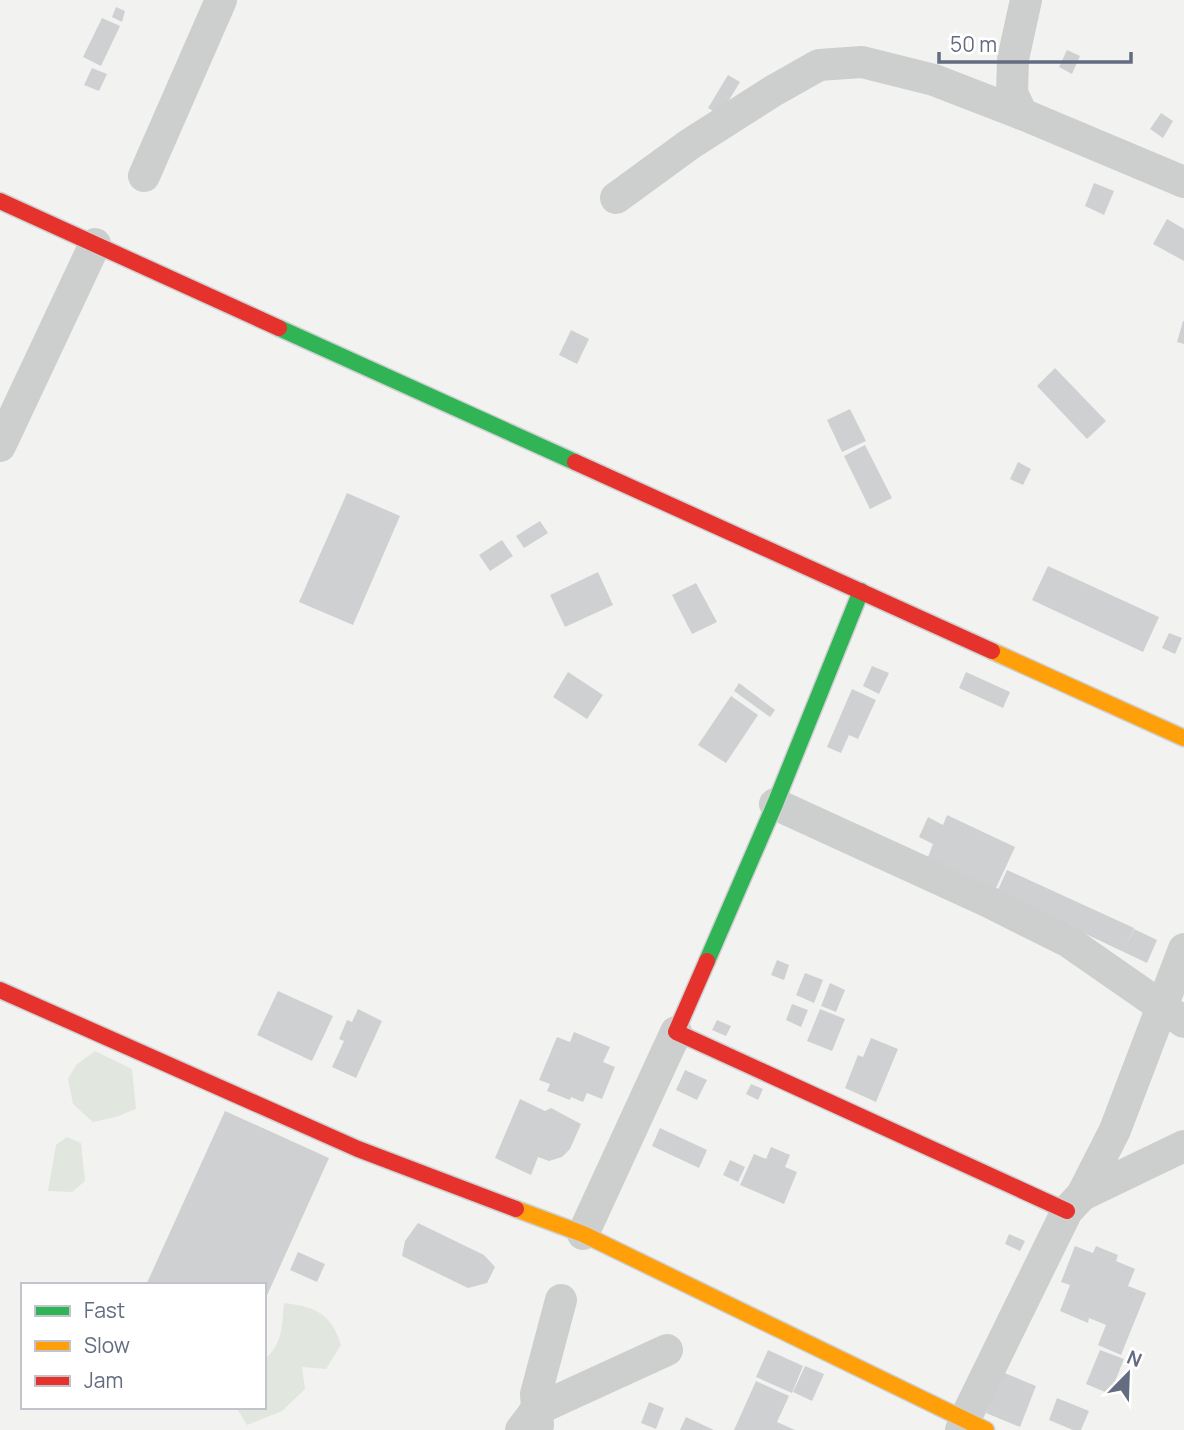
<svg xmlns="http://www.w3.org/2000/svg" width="1184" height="1430" viewBox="0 0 1184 1430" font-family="Manrope,sans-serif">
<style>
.green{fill:#e1e6df}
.building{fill:#cfd0d1}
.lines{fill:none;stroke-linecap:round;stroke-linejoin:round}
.fast-casing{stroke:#cfd0d1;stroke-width:19}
.slow-casing{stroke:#cfd0d1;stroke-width:19}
.jam-casing{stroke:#cfd0d1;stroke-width:19}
.street{stroke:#cdcece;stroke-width:32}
.fast{stroke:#30b455;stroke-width:16}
.slow{stroke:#ff9f0a;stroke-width:16}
.jam{stroke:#e5322d;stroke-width:16}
</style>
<rect width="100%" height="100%" fill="#f2f3f1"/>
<g class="green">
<polygon points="95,1051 132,1069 136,1109 116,1117 93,1122 73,1104 68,1079 76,1065"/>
<polygon points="67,1137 81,1143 85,1181 72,1192 48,1191 56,1145"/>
<path d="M284,1303C316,1307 331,1313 341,1345L326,1369L302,1367L305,1389L282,1411L247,1425L236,1407H264V1359C283,1346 282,1324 284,1303Z"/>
</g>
<g class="building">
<polygon points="116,7 125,11 122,22 112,17"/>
<polygon points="102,18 120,26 101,66 83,57"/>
<polygon points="1067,50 1080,56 1072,74 1059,67"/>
<polygon points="92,68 107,74 99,91 84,85"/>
<polygon points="728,75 740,82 720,115 708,108"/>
<polygon points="1161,113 1173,121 1163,138 1150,129"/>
<polygon points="1094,183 1114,191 1104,215 1085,206"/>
<polygon points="1167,219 1184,229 1184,261 1153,244"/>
<polygon points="1183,321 1184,321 1184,344 1177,342"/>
<polygon points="571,330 589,339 577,364 559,355"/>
<polygon points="1055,368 1106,421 1087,439 1037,386"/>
<polygon points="850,409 866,441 842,452 827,420"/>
<polygon points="865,445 892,498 870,509 844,456"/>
<polygon points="1018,462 1031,469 1023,485 1010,479"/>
<polygon points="347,493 400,516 353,625 299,602"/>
<polygon points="540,521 548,533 524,548 516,536"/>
<polygon points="502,540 513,556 490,571 479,555"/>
<polygon points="1048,566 1159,617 1143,652 1032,600"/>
<polygon points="598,572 613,605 565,627 550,595"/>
<polygon points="696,583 717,622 692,634 672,595"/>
<polygon points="1169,633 1182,638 1175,654 1162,648"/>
<polygon points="872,666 889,673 879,694 863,686"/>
<polygon points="568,672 603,695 587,719 553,697"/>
<polygon points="966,672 1010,692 1003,708 959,688"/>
<polygon points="739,683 775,710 770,717 734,691"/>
<polygon points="852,689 876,700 858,739 849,735 841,753 827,747"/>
<polygon points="731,696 758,715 726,763 698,745"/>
<polygon points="947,815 1015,847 996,888 928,857 933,844 919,837 928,817 943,825"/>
<polygon points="1007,870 1134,928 1125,949 1134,929 1157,940 1147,963 997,892"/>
<polygon points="777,960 789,965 784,980 771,975"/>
<polygon points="805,973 823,980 814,1003 796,995"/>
<polygon points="830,983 845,990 836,1012 821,1006"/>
<polygon points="278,991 333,1016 312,1061 257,1035"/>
<polygon points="792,1004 808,1010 801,1027 786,1020"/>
<polygon points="358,1009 382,1021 356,1078 332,1067 344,1041 339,1039 347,1020 352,1022"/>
<polygon points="820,1009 845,1019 832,1051 807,1041"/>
<polygon points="717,1020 731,1026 726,1036 712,1030"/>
<polygon points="574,1032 610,1047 603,1062 615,1067 602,1099 587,1093 583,1102 571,1097 570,1100 547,1091 550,1084 539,1080 557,1037 570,1042"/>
<polygon points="871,1038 898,1049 876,1102 845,1088 858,1055 863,1057"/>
<polygon points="685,1070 707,1080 697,1100 676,1090"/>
<polygon points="751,1084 763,1089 758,1100 746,1094"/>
<polygon points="520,1099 545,1111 551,1108 581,1124 570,1149 562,1157 549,1161 538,1157 531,1175 495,1158"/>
<polygon points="225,1111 329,1158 264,1302 264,1285 146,1285"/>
<polygon points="660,1128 707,1150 699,1168 652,1146"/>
<polygon points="771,1147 790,1155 785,1167 797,1172 784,1204 740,1185 754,1154 766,1159"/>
<polygon points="730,1160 745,1167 738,1182 723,1175"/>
<polygon points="418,1223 484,1255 495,1267 487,1283 468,1288 402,1256 405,1241"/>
<polygon points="1009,1234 1025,1241 1020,1251 1005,1244"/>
<polygon points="1075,1246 1093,1253 1096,1246 1118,1255 1116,1261 1135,1269 1128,1286 1146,1293 1121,1355 1098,1345 1106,1325 1089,1318 1088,1323 1060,1311 1070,1285 1061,1282"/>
<polygon points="298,1252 325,1264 317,1282 290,1270"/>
<polygon points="768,1350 803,1366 792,1393 756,1377"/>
<polygon points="1100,1350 1124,1359 1110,1394 1086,1384"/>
<polygon points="805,1366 824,1374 812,1401 793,1392"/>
<polygon points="1002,1372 1036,1386 1020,1427 986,1413"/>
<polygon points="756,1381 789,1396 777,1422 795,1430 734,1430"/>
<polygon points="1057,1398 1089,1411 1081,1430 1073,1430 1049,1420"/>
<polygon points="649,1402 664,1408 656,1429 641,1423"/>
<polygon points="686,1417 714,1430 680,1430"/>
</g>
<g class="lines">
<g class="fast-casing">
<g id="fast">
<polyline points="279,328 575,462"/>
<polyline points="707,961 775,804 861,591"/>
</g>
</g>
<g class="slow-casing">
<g id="slow">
<polyline points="992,651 1184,738"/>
<polyline points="516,1209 583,1234 986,1430"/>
</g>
</g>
<g class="jam-casing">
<g id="jam">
<polyline points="0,201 279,328"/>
<polyline points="575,462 992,651"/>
<polyline points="707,961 676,1032 1067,1211"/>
<polyline points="0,990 358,1149 516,1209"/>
</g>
</g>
<g class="street">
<polyline points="1026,0 1013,59 1012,93 1022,114 1184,182"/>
<polyline points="144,176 221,0"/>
<polyline points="616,198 690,144 773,91 819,65 862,62 934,80 1022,114"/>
<polyline points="0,446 95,244"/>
<polyline points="775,804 989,902 1069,942 1184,1022"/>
<polyline points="1082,1195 1115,1130 1184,949"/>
<polyline points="583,1234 676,1032"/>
<polyline points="538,1425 536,1394 561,1300"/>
<polyline points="521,1430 536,1410 667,1350"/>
<polyline points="961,1430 964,1421 1067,1211 1082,1195 1184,1146"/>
</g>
<use href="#fast" class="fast"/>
<use href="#slow" class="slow"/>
<use href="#jam" class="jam"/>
</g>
<rect x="21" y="1283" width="245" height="126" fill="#ffffff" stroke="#c1c4cd" stroke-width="2"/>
<rect x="35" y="1306" width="35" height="10" fill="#30b455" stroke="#c1c4cd" stroke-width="2"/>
<text x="84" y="1318" font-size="21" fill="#636c81">Fast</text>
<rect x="35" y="1341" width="35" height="10" fill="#ff9f0a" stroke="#c1c4cd" stroke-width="2"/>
<text x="84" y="1353" font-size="21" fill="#636c81">Slow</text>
<rect x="35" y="1376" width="35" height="10" fill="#e5322d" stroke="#c1c4cd" stroke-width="2"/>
<text x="84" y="1388" font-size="21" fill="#636c81">Jam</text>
<g transform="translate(1128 1374) rotate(23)" stroke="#ffffff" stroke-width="5" paint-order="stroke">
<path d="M0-5L12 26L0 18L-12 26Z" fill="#636c81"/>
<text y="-10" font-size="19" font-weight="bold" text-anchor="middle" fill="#636c81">N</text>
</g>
<path d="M939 52v10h192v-10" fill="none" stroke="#636c81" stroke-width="3.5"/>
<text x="950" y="52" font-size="21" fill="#636c81" stroke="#ffffff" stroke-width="5" paint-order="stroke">50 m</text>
</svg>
